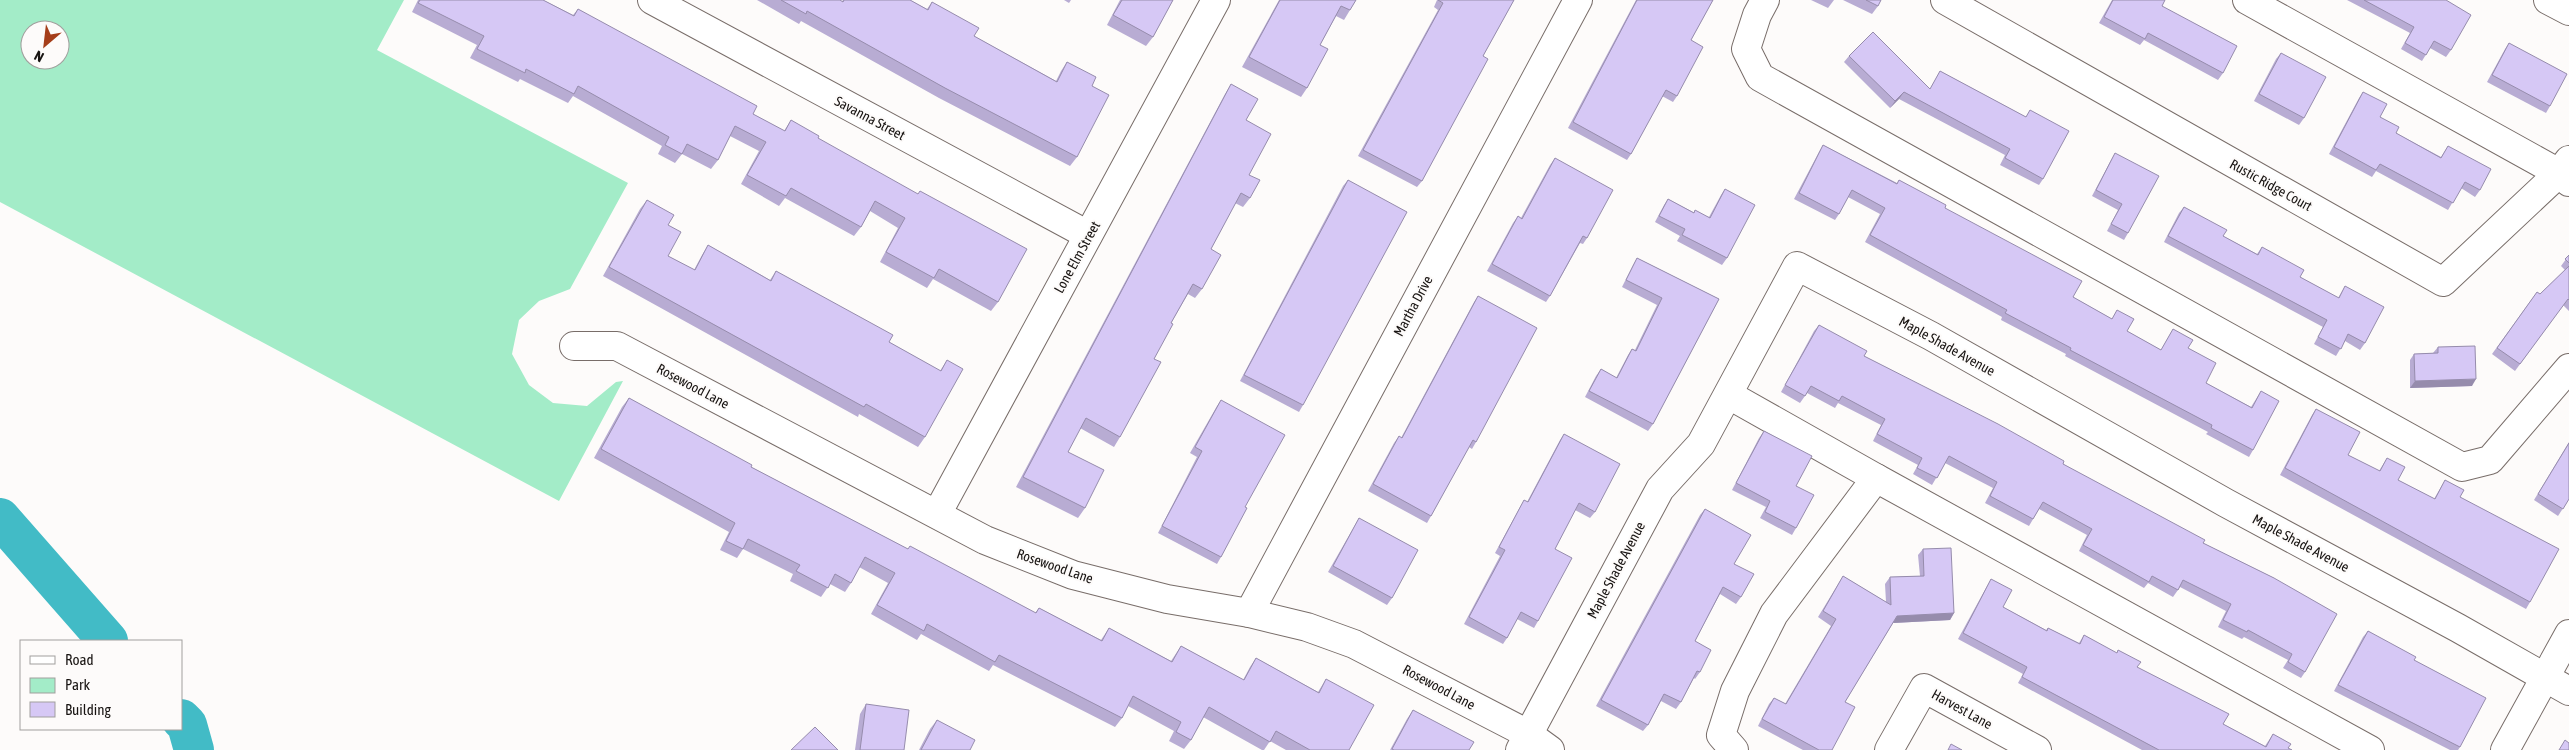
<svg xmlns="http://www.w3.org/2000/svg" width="2569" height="750" viewBox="0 0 2569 750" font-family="'Asap Condensed',sans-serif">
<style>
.green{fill:#a3ecc8;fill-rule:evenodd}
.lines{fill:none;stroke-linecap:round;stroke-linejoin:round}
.river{stroke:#42bbc6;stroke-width:40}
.minor-casing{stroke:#786d69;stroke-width:30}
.minor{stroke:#fff;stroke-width:28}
.wall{fill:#b8acd3}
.shaded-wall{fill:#968cac}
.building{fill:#d6c8f5;stroke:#968cac}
.labels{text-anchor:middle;stroke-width:4;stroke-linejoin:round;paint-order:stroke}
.street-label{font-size:14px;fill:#181412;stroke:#fdfbfa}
</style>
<rect width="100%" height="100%" fill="#fdfbfa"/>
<path class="green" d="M0,0H404L377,50L628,183L570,289L539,301L519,320L512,354L529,385L553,403L587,406L616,382L623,381L559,501L0,202ZM30,30H60V60H30Z"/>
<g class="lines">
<g class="river">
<polyline points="0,518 108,641"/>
<polyline points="181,719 187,725 194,750"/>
</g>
<g class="minor-casing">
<g id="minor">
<polyline points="652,0 1088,235"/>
<polyline points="1765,0 1757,15 1746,49 1760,77 2462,467 2490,460 2569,368"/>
<polyline points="1945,0 2443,282 2559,173 2569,160"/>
<polyline points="2247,0 2559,173 2569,182"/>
<polyline points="2548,0 2569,11"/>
<polyline points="574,346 617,346 985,540 1073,575 1167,599 1249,613 1307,627 1354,644 1528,734 1550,750"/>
<polyline points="1729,395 1876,478"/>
<polyline points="937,514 1216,0"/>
<polyline points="1249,613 1578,0"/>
<polyline points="1520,750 1660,489 1701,444 1797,266 1931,336 2226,503 2458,628 2569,691"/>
<polyline points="1734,750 1721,735 1735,691 1774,614 1876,478 2370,750"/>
<polyline points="1889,750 1924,688 2037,750"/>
<polyline points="2505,750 2569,634"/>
</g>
</g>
<use href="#minor" class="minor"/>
</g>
<g class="wall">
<polygon points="418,0 543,0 573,15 578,9 753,114 784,131 791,120 818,138 998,302 991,311 933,279 927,288 880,262 898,228 870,211 861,227 854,236 785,198 779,206 741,184 759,151 730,136 718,160 711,169 682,154 675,163 658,154 662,146 573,96 568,103 520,79 518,82 470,58 477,45 412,12"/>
<polygon points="757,0 840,0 842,1 843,0 910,0 927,9 932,2 974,36 1056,81 1061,71 1067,62 1092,86 1077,157 1070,166 939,98 801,21 799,24"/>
<polygon points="1064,0 1071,0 1069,3"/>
<polygon points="1120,0 1173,0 1153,37 1146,46 1107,25"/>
<polygon points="1279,0 1356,0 1344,20 1336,16 1320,45 1307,88 1301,97 1242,67"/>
<polygon points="1437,0 1514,0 1483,56 1422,181 1417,187 1358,156 1438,10 1434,7"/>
<polygon points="1636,0 1713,0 1691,40 1677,96 1673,102 1662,96 1631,154 1627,160 1568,128"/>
<polygon points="1811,0 1834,0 1828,8"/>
<polygon points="1843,0 1881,0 1878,6 1872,14"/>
<polygon points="2112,0 2165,0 2162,6 2223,73 2218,80 2144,40 2140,45 2099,23"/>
<polygon points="2347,0 2446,0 2451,50 2446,57 2430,48 2422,61 2401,49 2410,33"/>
<polygon points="2509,43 2550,106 2546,113 2487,82 2505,49"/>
<polygon points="2281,53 2304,118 2299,125 2254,101 2276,59"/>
<polygon points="1849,56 1930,89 1940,71 2026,117 2030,110 2043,179 2039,185 2000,165 2005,155 1899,99 1890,108 1844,62"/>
<polygon points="1231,84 1249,175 1250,198 1243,207 1235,203 1211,249 1202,289 1195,298 1188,294 1171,323 1154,359 1120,437 1114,447 1080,428 1068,452 1085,508 1078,518 1016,487 1225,94"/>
<polygon points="2363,92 2380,117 2396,133 2441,157 2448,146 2480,190 2475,197 2461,188 2448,210 2376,171 2372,177 2329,154 2359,98"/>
<polygon points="1823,145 1897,183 1899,180 1945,208 2073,297 2112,319 2117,310 2127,331 2161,350 2173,329 2188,348 2206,383 2251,407 2261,391 2253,450 2249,457 2206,434 2208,432 2065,356 2066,354 2001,320 2002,317 1865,242 1880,214 1848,197 1839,214 1835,220 1794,199 1819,152"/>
<polygon points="2115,153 2128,233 2124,240 2107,231 2118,210 2092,196 2111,160"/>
<polygon points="1555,158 1587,238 1583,244 1580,243 1550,296 1546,302 1487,271 1513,223 1518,216 1521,218 1550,165"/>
<polygon points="1348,180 1303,405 1299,412 1240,381 1343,186"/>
<polygon points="1725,189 1727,258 1722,265 1677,241 1680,236 1655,222 1664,205 1668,199 1693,212 1709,217 1721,195"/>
<polygon points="647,200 668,225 668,256 694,270 702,255 708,245 770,280 776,271 889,342 940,371 947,360 925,437 918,447 859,414 858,417 603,276 640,209"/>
<polygon points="2184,207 2223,236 2257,254 2262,247 2300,277 2338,298 2345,286 2365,343 2360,350 2345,341 2336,356 2314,344 2323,327 2164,242 2179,213"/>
<polygon points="2569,255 2569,311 2563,305 2515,371 2492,354 2537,292 2540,294 2565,270 2561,266"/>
<polygon points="1637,258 1719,299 1653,424 1648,431 1585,397 1596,376 1601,369 1616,378 1628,355 1632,349 1635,350 1657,305 1622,287 1633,265"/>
<polygon points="1478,296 1476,442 1472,449 1469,447 1431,516 1427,523 1368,491 1394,443 1399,436 1401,438 1474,302"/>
<polygon points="1819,325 1864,356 2063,464 2203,543 2274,578 2305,672 2301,678 2283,668 2288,660 2244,637 2242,639 2218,627 2226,611 2180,587 2173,597 2148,583 2144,588 2079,551 2087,535 2039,509 2029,526 1985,503 1993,488 1945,463 1932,485 1913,474 1918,465 1873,441 1881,425 1838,403 1835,408 1807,393 1800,403 1781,392 1814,331"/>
<polygon points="2438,347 2472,386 2410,388 2410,360 2414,354 2433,353"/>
<polygon points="629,398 751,467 908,549 1035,613 1039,608 1101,640 1109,628 1171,661 1181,646 1243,680 1250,667 1256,658 1318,692 1326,679 1349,750 1286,750 1270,741 1264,750 1262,750 1203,717 1191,740 1184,749 1169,741 1174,731 1128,706 1122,718 1115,727 993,665 989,671 921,634 917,640 871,614 888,583 859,567 851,583 845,592 830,584 821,597 790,581 793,574 743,549 737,558 720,550 729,532 594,458 622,407"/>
<polygon points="1221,400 1245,507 1221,557 1217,564 1158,533 1197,457 1190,453 1217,406"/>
<polygon points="2316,409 2348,455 2379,471 2387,458 2398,480 2434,499 2445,480 2460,497 2530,602 2526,609 2280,475 2312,415"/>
<polygon points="1764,431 1796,528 1792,535 1760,518 1766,507 1732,490 1759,438"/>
<polygon points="1564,434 1595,512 1590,518 1575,510 1555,549 1538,621 1534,628 1517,619 1507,638 1503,644 1464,624 1500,556 1495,553 1520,507 1524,500 1527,502 1560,440"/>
<polygon points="2569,442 2569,499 2558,516 2534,500"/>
<polygon points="1705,509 1734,564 1741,597 1736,604 1720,594 1695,641 1700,672 1695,679 1694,678 1681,702 1676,709 1661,701 1648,725 1643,731 1596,706 1700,515"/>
<polygon points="1359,518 1392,598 1387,605 1328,572 1355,525"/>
<polygon points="1923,549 1954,613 1950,620 1893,623 1845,702 1832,750 1803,750 1758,726 1769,704 1774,698 1785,704 1831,626 1818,617 1843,576 1886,602 1885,584 1890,577 1920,576 1918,555"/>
<polygon points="1991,579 2003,607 2046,630 2048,628 2079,643 2084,635 2137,667 2223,724 2265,746 2273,734 2288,748 2292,750 2142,750 2018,683 2023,674 1958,639 1987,586"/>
<polygon points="2368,631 2414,660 2460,747 2458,750 2450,750 2334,691 2363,637"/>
<polygon points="866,704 904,750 855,750 860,714"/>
<polygon points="1413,710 1469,750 1390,750 1407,719"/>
<polygon points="937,720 970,750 919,750 930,729"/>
</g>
<g class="shaded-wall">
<polygon points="1904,92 1899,99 1890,108 1895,101"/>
<polygon points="2476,379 2472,386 2410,388 2415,381"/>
<polygon points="1954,613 1950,620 1893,623 1897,616"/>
</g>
<g class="building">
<polygon points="420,0 543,0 574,16 578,9 757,106 753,114 785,131 791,120 819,136 818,138 918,194 920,191 1027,249 998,302 939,269 934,278 886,252 905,218 875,201 861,227 791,188 786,196 747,175 766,142 735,126 718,160 687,144 682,154 665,145 669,137 578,86 574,94 526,69 525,73 477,49 484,36 418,3"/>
<polygon points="781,0 840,0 843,2 844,0 910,0 928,10 932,2 979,28 974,36 1057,82 1067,62 1096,77 1092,86 1109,95 1077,157 945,88 807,11 806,14"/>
<polygon points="1122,0 1173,0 1153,37 1113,15"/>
<polygon points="1280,0 1356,0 1350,10 1341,6 1320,45 1328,49 1307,88 1249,57"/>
<polygon points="1438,0 1514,0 1483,56 1488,59 1422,181 1363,150 1443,3"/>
<polygon points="1637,0 1713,0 1691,40 1703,47 1677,96 1666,90 1631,154 1573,122"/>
<polygon points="1866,0 1881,0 1878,6"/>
<polygon points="2113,0 2165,0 2162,6 2237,46 2223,73 2148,33 2145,39 2104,17"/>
<polygon points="2364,0 2446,0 2471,15 2451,50 2434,41 2426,55 2405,43 2414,27"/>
<polygon points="1873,32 1930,89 1940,71 2026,117 2030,110 2069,131 2043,179 2005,158 2010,149 1904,92 1895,101 1849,56"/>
<polygon points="2509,43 2567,74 2550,106 2492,75"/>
<polygon points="2281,53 2326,77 2304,118 2259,94"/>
<polygon points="1231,84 1258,99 1246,120 1271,134 1249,175 1260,180 1250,198 1241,193 1211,249 1221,255 1202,289 1193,284 1171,323 1173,324 1154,359 1161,362 1120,437 1086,418 1068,452 1104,470 1085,508 1023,477"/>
<polygon points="2363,92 2387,104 2380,117 2399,127 2396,133 2441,158 2448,146 2491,169 2480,190 2465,182 2453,203 2380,164 2376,170 2334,147"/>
<polygon points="1823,145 1897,184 1899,180 1946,205 1945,208 2082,281 2073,297 2112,319 2117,310 2134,319 2127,331 2161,350 2173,329 2193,340 2188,348 2216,363 2206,383 2252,408 2261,391 2279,401 2253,450 2211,428 2212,425 2070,350 2071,348 2005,313 2007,310 1870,235 1885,208 1852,190 1839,214 1799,193"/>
<polygon points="2115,153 2159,176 2128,233 2111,224 2122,204 2096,190"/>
<polygon points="1555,158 1613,190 1587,238 1583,236 1550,296 1492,264 1518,216 1522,219"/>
<polygon points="1348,180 1407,212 1303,405 1244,375"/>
<polygon points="1725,189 1755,205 1727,258 1682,235 1685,229 1659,216 1668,199 1694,213 1695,210 1710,218"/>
<polygon points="647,200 674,215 668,225 681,232 668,256 695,270 708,245 771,281 776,271 893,335 889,342 941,371 947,360 963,369 925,437 866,404 864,407 609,267"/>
<polygon points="2184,207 2227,230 2223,236 2258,255 2262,247 2304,270 2300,277 2339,298 2345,286 2384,307 2365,343 2348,334 2341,349 2318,337 2327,320 2168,236"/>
<polygon points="2569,255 2569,263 2565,259"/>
<polygon points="1637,258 1719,299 1653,424 1589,391 1601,369 1617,378 1632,349 1636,351 1662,298 1626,280"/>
<polygon points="2569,266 2569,300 2568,299 2520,364 2497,348 2537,292 2540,294"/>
<polygon points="1478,296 1537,328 1476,442 1473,440 1431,516 1373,484 1399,436 1402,438"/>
<polygon points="1819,325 1867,351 1864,356 1998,424 2064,461 2063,464 2205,540 2203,543 2274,578 2337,614 2305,672 2288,662 2292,654 2248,630 2247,632 2223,620 2231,604 2183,580 2178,590 2152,576 2149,582 2083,545 2092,529 2043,502 2033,519 1990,496 1997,482 1949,456 1937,478 1917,468 1922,458 1877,434 1885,419 1842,396 1839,401 1811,386 1805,396 1785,385"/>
<polygon points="2475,346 2476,379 2415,381 2414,354 2438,353 2438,347"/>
<polygon points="629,398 752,465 751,467 908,549 910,546 1036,613 1039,608 1102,641 1109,628 1172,662 1181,646 1244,680 1256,658 1319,693 1326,679 1374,705 1349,750 1310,750 1276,731 1270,742 1209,707 1191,740 1176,732 1181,722 1133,696 1122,718 999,655 995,662 927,624 924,631 877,605 895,573 865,557 851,583 835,574 828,588 796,571 800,565 748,539 743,549 726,541 735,523 601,449"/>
<polygon points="1221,400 1285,435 1245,507 1247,508 1221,557 1162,526 1202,451 1195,447"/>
<polygon points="2316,409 2360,432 2348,455 2380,471 2387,458 2405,467 2398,480 2435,499 2445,480 2464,490 2460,497 2559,549 2530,602 2285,468"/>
<polygon points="1764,431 1812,456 1796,486 1814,495 1796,528 1765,512 1770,501 1736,483"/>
<polygon points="1564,434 1620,464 1595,512 1579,503 1555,549 1572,558 1538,621 1521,612 1507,638 1469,617 1505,550 1499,547 1524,500 1528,502"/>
<polygon points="2569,443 2569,499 2563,509 2538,494"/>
<polygon points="1705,509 1751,535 1734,564 1754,574 1741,597 1723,587 1695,641 1711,650 1700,672 1697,671 1681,702 1664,694 1648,725 1601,700"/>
<polygon points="1359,518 1418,550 1392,598 1333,566"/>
<polygon points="1951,548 1954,613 1897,616 1845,702 1855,707 1832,750 1819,750 1762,719 1774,698 1786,704 1836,619 1823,611 1843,576 1891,605 1890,577 1924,576 1923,549"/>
<polygon points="1991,579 2012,590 2003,607 2047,631 2048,628 2080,644 2084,635 2117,653 2118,650 2141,662 2137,667 2229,714 2223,724 2266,747 2273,734 2291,744 2288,748 2292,750 2159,750 2022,677 2027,667 1963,633"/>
<polygon points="2368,631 2416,657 2414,660 2486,698 2460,747 2338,685"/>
<polygon points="866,704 909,710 904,750 860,750"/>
<polygon points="1413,710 1474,742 1469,750 1394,750 1392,749"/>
<polygon points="937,720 975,740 970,750 921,750"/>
<polygon points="815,727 838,750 791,750"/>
<polygon points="2565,740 2569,743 2569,750 2559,750"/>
<polygon points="1951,744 1962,750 1948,750"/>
</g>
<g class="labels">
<g class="street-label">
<text transform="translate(870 118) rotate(28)" y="5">Savanna Street</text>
<text transform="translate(2271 185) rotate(29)" y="5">Rustic Ridge Court</text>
<text transform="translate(1077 257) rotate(-61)" y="5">Lone Elm Street</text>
<text transform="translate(1413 306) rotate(-62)" y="5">Martha Drive</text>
<text transform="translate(1947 346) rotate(29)" y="5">Maple Shade Avenue</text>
<text transform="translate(693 386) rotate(28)" y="5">Rosewood Lane</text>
<text transform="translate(2301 543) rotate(28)" y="5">Maple Shade Avenue</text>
<text transform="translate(1055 566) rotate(19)" y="5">Rosewood Lane</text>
<text transform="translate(1616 570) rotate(-62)" y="5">Maple Shade Avenue</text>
<text transform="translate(1439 687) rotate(28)" y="5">Rosewood Lane</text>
<text transform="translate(1962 709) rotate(29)" y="5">Harvest Lane</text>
</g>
</g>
<rect x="20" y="640" width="162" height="90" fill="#fdfbfa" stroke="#a19f9d"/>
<rect x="30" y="656" width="25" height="8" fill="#ffffff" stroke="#a19f9d"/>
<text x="65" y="665" font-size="15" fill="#181412">Road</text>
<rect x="30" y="678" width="25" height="15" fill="#a3ecc8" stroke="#a19f9d"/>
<text x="65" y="690" font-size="15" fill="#181412">Park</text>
<rect x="30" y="702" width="25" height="15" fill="#d6c8f5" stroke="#a19f9d"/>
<text x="65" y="715" font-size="15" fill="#181412">Building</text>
<g transform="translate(45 45) rotate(208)"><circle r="24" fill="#fdfbfa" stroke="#a19f9d"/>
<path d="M0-4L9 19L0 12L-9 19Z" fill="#a53e1a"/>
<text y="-8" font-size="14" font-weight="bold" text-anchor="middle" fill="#181412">N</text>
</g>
</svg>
